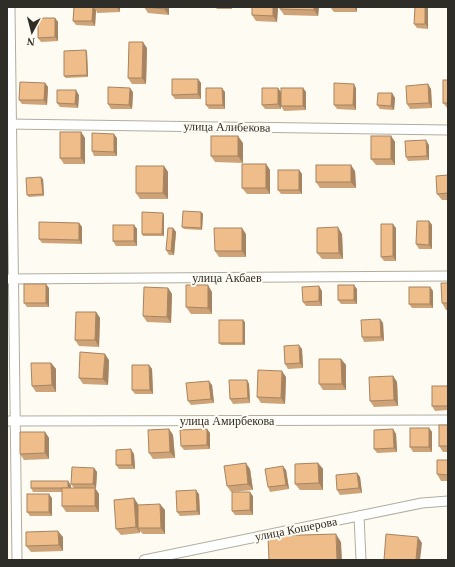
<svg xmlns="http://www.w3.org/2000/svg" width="455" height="567" viewBox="0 0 455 567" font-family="'Times New Roman',serif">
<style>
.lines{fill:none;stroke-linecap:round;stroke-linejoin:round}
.minor-casing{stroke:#b1ad9e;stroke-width:11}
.minor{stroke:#fff;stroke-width:9}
.wall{fill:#cda377}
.shaded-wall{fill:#a78461}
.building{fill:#eebd8a;stroke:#a78461}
.labels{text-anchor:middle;stroke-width:4;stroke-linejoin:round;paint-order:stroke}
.street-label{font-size:12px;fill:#2f2d27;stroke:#fefbf2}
</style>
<rect width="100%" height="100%" fill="#fefbf2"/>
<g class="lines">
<g class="minor-casing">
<g id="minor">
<polyline points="10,7 17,560"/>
<polyline points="7,124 448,130"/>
<polyline points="7,279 448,276"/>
<polyline points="7,421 448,420"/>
<polyline points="359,516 361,560"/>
<polyline points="144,560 422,503 448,501"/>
</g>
</g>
<use href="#minor" class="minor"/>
</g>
<g class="wall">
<polygon points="74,7 120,7 120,12 97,13 96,10 95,26 76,25 73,21"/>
<polygon points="144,7 169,7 169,15 148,13"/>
<polygon points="215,7 232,7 232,9 217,9"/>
<polygon points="252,7 278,7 277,22 256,21 252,15"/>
<polygon points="319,7 318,16 284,15 280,9"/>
<polygon points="330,7 357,7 357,12 334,12"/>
<polygon points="415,7 428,29 417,28 414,24"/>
<polygon points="55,18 58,22 58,41 41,42 38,38"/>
<polygon points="147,48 146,84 132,84 128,78"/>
<polygon points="86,50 87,52 88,77 66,78 64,76"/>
<polygon points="198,79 201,83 201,99 175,99 172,95"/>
<polygon points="448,80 448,109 443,103"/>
<polygon points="45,83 48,87 47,105 22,104 19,100"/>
<polygon points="428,84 431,89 432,108 410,109 407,104"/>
<polygon points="303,88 306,92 306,110 284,111 281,106"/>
<polygon points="356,88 356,110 337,109 334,105"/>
<polygon points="133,92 132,109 111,109 108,104"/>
<polygon points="225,92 225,109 209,109 206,105"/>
<polygon points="281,92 281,109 265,109 262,105"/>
<polygon points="392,93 395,98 394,110 380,109 377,105"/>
<polygon points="79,95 78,108 60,107 57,103"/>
<polygon points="81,132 85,138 85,164 64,164 60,158"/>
<polygon points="391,136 395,142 395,165 376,165 371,159"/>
<polygon points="117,138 117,156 94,156 92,151"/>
<polygon points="243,143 243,163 215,162 211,156"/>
<polygon points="429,145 429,160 408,161 406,157"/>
<polygon points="266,164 270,170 270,194 247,194 242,188"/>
<polygon points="164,166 168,172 168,199 140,199 136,193"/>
<polygon points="299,170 302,174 302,194 281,194 278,190"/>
<polygon points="355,171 356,188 320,188 316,182"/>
<polygon points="448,175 448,200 442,200 437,194"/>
<polygon points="43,179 44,196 29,197 27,195"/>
<polygon points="201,212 203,214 202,230 184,229 182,227"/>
<polygon points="164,215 164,236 143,236 142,234"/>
<polygon points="429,221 432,225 432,249 419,249 416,244"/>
<polygon points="79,223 82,227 82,244 42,243 39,239"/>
<polygon points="134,225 137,229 137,246 116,246 113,241"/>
<polygon points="173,228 176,232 174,255 169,255 166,250"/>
<polygon points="396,228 396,261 384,261 381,257"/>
<polygon points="246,234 246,257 219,257 215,251"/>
<polygon points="342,234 343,259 322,259 317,253"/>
<polygon points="448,283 448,310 446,310 442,303"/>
<polygon points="430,287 433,291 433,308 412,308 409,304"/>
<polygon points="49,288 49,307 27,307 24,303"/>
<polygon points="168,288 172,294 171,323 147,322 143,316"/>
<polygon points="357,289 357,304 341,304 338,300"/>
<polygon points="322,291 322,306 306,306 303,302"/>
<polygon points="212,292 212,314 191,314 186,307"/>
<polygon points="96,312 100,318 99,347 79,346 75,340"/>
<polygon points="380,319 383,323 384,341 364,342 362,337"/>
<polygon points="245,322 245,345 221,345 219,343"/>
<polygon points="302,349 303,368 288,369 285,364"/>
<polygon points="341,359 346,365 346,390 323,390 319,384"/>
<polygon points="109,360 108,385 83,384 79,378"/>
<polygon points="51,363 56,369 56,392 36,392 32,386"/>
<polygon points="149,365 152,369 153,394 135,394 132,390"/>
<polygon points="393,376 397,382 398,406 374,407 370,401"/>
<polygon points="286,377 285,404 261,403 257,397"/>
<polygon points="247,380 249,384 250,403 233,404 230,399"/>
<polygon points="212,385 214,403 191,405 188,401"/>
<polygon points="448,386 448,410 435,411 432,406"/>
<polygon points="448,425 448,452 443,452 439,446"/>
<polygon points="429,428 432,432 432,452 413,452 410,447"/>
<polygon points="169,429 173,435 175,458 153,459 149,453"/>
<polygon points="207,429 210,433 210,449 184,450 181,446"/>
<polygon points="393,429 396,434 397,452 377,453 374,449"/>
<polygon points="45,432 49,438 49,459 24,460 20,454"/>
<polygon points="134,454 135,469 119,469 116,465"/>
<polygon points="448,460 448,481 441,481 437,474"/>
<polygon points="318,463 323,469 323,490 300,490 295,484"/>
<polygon points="94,468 97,472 96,488 95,488 99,494 99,512 66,512 62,506 62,492 33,492 31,488 71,485 71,488 90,488 74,488 71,484"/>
<polygon points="250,469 253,490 231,492 227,486"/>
<polygon points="286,470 289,489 270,492 268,487"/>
<polygon points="357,473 360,477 362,493 340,495 337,490"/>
<polygon points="199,494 200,515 180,516 177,512"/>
<polygon points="253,496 253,515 235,515 232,511"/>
<polygon points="52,498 52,516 30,516 27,512"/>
<polygon points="134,498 138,505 165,510 165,534 143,534 140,531 140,533 121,535 116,529"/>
<polygon points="63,537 63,551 31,552 26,546"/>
</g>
<g class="shaded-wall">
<polygon points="93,7 96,10 95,26 92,21"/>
<polygon points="117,7 120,7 120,12"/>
<polygon points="165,7 169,7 169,15 164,9"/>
<polygon points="273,7 278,7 277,22 273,16"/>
<polygon points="314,7 319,7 318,16 314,10"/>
<polygon points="354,7 357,7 357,12"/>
<polygon points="425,7 428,7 428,29 425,24"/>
<polygon points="55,18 58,22 58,41 55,37"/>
<polygon points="143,42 147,48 146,84 142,78"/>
<polygon points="86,50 87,52 88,77 87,75"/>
<polygon points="198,79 201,83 201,99 198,94"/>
<polygon points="45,83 48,87 47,105 44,100"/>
<polygon points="354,84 356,88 356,110 353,105"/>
<polygon points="428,84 431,89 432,108 429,103"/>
<polygon points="130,88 133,92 132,109 129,105"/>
<polygon points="222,88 225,92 225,109 223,105"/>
<polygon points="278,88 281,92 281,109 278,104"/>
<polygon points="303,88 306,92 306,110 303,106"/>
<polygon points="76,90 79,95 78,108 75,104"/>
<polygon points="392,93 395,98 394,110 391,106"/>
<polygon points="81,132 85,138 85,164 81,158"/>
<polygon points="114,134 117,138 117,156 114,152"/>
<polygon points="238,136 243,143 243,163 238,156"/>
<polygon points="391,136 395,142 395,165 391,159"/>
<polygon points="426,140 429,145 429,160 427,156"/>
<polygon points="266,164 270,170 270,194 266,188"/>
<polygon points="351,165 355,171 356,188 351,182"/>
<polygon points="164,166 168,172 168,199 163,193"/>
<polygon points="299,170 302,174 302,194 299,190"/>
<polygon points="41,177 43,179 44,196 43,194"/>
<polygon points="201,212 203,214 202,230 201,228"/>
<polygon points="163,213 164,215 164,236 162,234"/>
<polygon points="429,221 432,225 432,249 429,245"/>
<polygon points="79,223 82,227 82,244 79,240"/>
<polygon points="393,224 396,228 396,261 393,256"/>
<polygon points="134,225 137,229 137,246 134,241"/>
<polygon points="338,227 342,234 343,259 339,253"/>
<polygon points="173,228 176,232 174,255 171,251"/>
<polygon points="242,228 246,234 246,257 242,251"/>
<polygon points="46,284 49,288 49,307 46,303"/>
<polygon points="208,285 212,292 212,314 208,308"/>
<polygon points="354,285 357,289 357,304 354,300"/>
<polygon points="319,286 322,291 322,306 319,301"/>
<polygon points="430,287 433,291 433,308 430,304"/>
<polygon points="168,288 172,294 171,323 167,317"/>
<polygon points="96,312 100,318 99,347 95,340"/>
<polygon points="380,319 383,323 384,341 381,337"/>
<polygon points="243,320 245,322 245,345 243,343"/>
<polygon points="299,345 302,349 303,368 300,363"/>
<polygon points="105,354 109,360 108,385 103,379"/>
<polygon points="341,359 346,365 346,390 342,384"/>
<polygon points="51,363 56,369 56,392 52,385"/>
<polygon points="149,365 152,369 153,394 150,390"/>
<polygon points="282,371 286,377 285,404 281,398"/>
<polygon points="393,376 397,382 398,406 394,400"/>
<polygon points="247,380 249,384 250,403 248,398"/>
<polygon points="209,381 212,385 214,403 211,399"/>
<polygon points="429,428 432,432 432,452 429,447"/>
<polygon points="169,429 173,435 175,458 170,452"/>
<polygon points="207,429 210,433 210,449 207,445"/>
<polygon points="393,429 396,434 397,452 394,448"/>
<polygon points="45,432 49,438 49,459 45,453"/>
<polygon points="131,449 134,454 135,469 132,465"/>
<polygon points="246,463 250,469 253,490 248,484"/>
<polygon points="318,463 323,469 323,490 319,483"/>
<polygon points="283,466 286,470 289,489 286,485"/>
<polygon points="94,468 97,472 96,488 93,484"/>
<polygon points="357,473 360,477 362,493 359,488"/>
<polygon points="68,481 71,485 71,492 68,488"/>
<polygon points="95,488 99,494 99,512 95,506"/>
<polygon points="196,490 199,494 200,515 197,511"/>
<polygon points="250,492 253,496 253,515 250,510"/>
<polygon points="49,494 52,498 52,516 49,512"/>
<polygon points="134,498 138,504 140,528 138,528 140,531 140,533 136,527"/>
<polygon points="160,504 165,510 165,534 161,528"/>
<polygon points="58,531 63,537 63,551 59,545"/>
<polygon points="336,534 341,542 342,560 337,560"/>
<polygon points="418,537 422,543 420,560 416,560"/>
</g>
<g class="building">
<polygon points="74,7 93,7 92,21 73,21"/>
<polygon points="146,7 165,7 164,9"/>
<polygon points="252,7 273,7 273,16 252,15"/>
<polygon points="280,7 314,7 314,10 280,9"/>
<polygon points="415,7 425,7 425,24 414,24"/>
<polygon points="38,18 55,18 55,37 38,38"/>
<polygon points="129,42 143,42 142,78 128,78"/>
<polygon points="86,50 87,75 64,76 64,51"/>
<polygon points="172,79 198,79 198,94 172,95"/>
<rect x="443" y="80" width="5" height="23"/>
<polygon points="20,82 45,83 44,100 19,100"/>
<polygon points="334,83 354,84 353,105 334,105"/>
<polygon points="428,84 429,103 407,104 406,86"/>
<polygon points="108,87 130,88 129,105 108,104"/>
<polygon points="206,88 222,88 223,105 206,105"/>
<polygon points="262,88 278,88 278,104 262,105"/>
<rect x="281" y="88" width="22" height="18"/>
<polygon points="57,90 76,90 75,104 57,103"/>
<polygon points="378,93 392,93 391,106 377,105"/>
<rect x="60" y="132" width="21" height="26"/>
<polygon points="92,133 114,134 114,152 92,151"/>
<rect x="211" y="136" width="27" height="20"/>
<rect x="371" y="136" width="20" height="23"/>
<polygon points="426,140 427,156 406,157 405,141"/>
<rect x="242" y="164" width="24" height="24"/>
<rect x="316" y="165" width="35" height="17"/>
<polygon points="136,166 164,166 163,193 136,193"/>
<rect x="278" y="170" width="21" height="20"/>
<polygon points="448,175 448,193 437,194 436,176"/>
<polygon points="41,177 43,194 27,195 26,178"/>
<polygon points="183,211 201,212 201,228 182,227"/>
<polygon points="142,212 163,213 162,234 142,234"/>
<polygon points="417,221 429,221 429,245 416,244"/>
<polygon points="39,222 79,223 79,240 39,239"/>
<polygon points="381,224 393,224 393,256 381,257"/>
<rect x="113" y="225" width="21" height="16"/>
<polygon points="338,227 339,253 317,253 317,228"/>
<polygon points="168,228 173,228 171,251 166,250"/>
<polygon points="214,228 242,228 242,251 215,251"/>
<polygon points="441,283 448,283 448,303 442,303"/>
<rect x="24" y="284" width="22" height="19"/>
<polygon points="186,285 208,285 208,308 186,307"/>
<rect x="338" y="285" width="16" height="15"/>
<polygon points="319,286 319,301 303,302 302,287"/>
<polygon points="144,287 168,288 167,317 143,316"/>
<rect x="409" y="287" width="21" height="17"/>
<polygon points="76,312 96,312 95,340 75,340"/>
<polygon points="380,319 381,337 362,337 361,320"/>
<rect x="219" y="320" width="24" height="23"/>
<polygon points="299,345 300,363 285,364 284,346"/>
<polygon points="80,352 105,354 103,379 79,378"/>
<polygon points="319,359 341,359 342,384 319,384"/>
<polygon points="31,363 51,363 52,385 32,386"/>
<polygon points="132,365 149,365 150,390 132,390"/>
<polygon points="258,370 282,371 281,398 257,397"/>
<polygon points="393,376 394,400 370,401 369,377"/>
<polygon points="229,380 247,380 248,398 230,399"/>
<polygon points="209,381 211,399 188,401 186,383"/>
<rect x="432" y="386" width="16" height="20"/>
<rect x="439" y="425" width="9" height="21"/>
<rect x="410" y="428" width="19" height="19"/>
<polygon points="169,429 170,452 149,453 148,430"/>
<polygon points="207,429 207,445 181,446 180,430"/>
<polygon points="393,429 394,448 374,449 374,430"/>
<polygon points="20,432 45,432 45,453 20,454"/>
<polygon points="131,449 132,465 116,465 116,450"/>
<polygon points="437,460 448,460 448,475 437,474"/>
<polygon points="246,463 248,484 227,486 224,466"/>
<polygon points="318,463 319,483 295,484 295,464"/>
<polygon points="283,466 286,485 268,487 265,469"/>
<polygon points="72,467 94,468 93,484 71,484"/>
<polygon points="357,473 359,488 337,490 336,475"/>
<rect x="31" y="481" width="37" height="7"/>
<rect x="62" y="488" width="33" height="18"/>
<polygon points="196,490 197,511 177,512 176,491"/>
<polygon points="232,492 250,492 250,510 232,511"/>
<rect x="27" y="494" width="22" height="18"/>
<polygon points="134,498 136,527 116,529 114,500"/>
<polygon points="160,504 161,528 138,528 138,505"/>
<polygon points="58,531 59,545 26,546 26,532"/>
<polygon points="336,534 337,560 269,560 268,536"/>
<polygon points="386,534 418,537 416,560 384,560"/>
</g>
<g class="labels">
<g class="street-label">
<text transform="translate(227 127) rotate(1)" y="4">улица Алибекова</text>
<text x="227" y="282">улица Акбаев</text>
<text x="227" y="425">улица Амирбекова</text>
<text transform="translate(296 529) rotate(-11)" y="4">улица Кошерова</text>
</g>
</g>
<rect width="455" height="567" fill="none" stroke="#2f2d27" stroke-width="16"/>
<g transform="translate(32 32) rotate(187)" stroke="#fefbf2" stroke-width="3" paint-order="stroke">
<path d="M0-3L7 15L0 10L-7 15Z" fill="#2f2d27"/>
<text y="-6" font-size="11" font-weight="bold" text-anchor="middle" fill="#2f2d27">N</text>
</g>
</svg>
